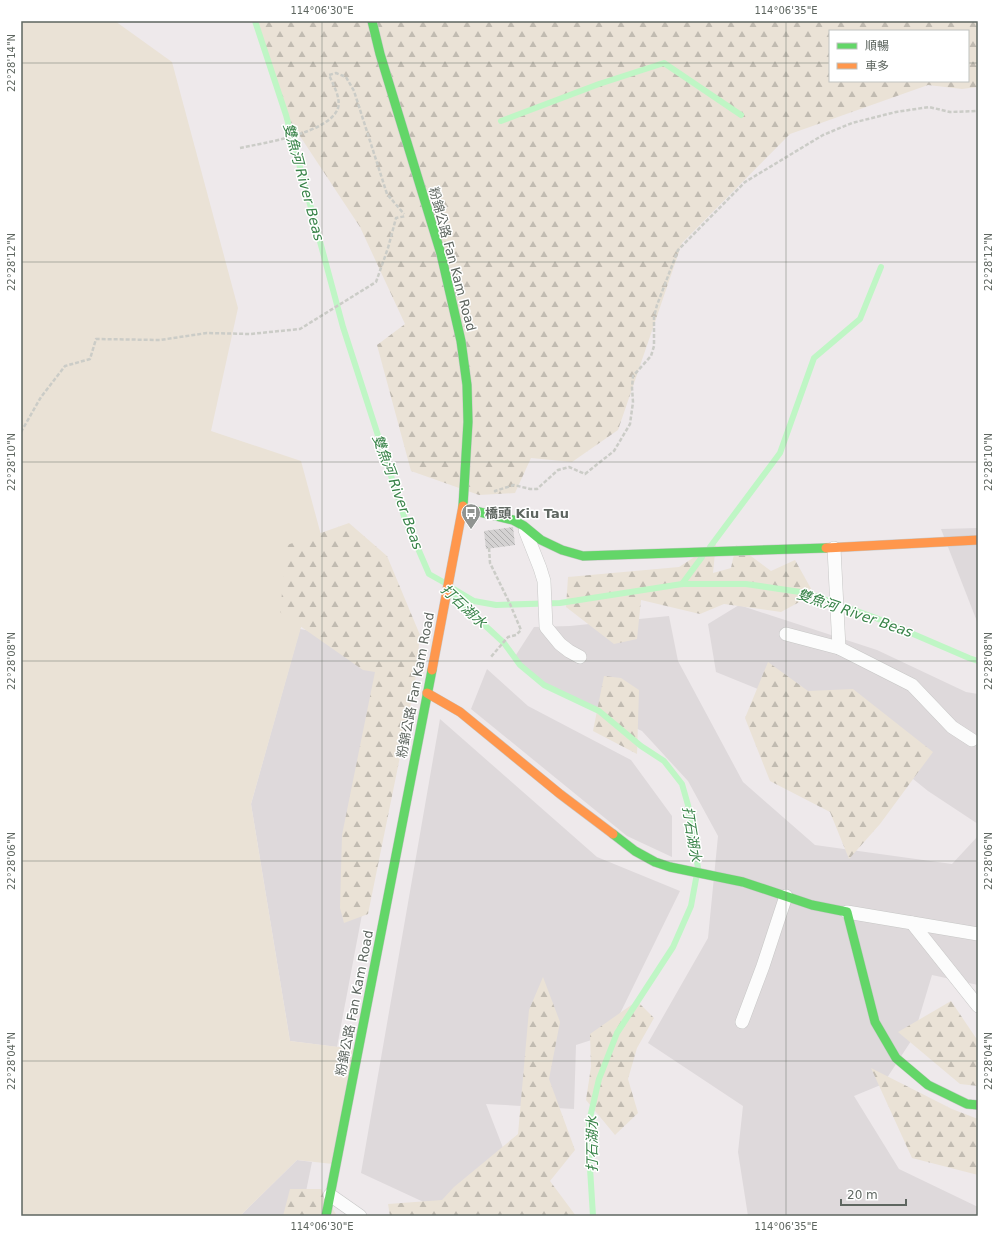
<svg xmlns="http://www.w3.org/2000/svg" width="999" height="1237" viewBox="0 0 999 1237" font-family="'DejaVu Sans','Noto Sans TC',sans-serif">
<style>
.industrial{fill:#ded9db}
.grass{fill:#eae2d6}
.forest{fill:url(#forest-firs);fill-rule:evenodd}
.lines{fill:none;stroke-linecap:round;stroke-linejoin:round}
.stream{stroke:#bff6c5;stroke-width:6}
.building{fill:url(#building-back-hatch)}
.lane-casing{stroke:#c7c7c6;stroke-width:14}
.fast-casing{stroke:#c8c8c7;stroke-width:10}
.slow-casing{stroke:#c8c8c7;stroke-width:10}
.path{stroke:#cbccc7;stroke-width:2.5;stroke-dasharray:4 2;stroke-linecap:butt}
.lane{stroke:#fcfcfc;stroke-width:13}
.fast{stroke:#63d668;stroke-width:9}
.slow{stroke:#ff974d;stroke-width:9}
.ticks{fill:none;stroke:#5e6660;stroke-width:1;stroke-opacity:0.45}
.labels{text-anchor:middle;stroke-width:3;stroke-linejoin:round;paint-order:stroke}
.street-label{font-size:13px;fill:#5e6660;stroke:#fff}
.poi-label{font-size:13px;font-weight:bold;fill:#5e6660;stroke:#fff;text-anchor:start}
.water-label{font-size:14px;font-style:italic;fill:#388348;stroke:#fff}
.neatline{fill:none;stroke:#5e6660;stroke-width:1.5}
.ticks-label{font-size:10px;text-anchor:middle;fill:#5e6660}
</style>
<defs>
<pattern id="forest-firs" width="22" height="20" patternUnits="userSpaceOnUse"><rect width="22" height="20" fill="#eae2d6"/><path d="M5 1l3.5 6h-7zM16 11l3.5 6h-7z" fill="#c1bbb1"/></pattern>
<pattern id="building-back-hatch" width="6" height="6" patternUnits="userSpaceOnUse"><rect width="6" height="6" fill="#d4d2d2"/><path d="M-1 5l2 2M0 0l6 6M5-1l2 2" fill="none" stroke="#afaeae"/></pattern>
</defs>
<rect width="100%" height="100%" fill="#eee9eb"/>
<g class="industrial">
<polygon points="978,528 978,624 941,529"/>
<polygon points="739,605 877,650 966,692 978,694 978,824 928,791 846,725 716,672 708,624"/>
<polygon points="669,616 678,661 743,782 815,845 952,864 978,836 978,985 932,975 913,1038 883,1084 854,1096 899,1169 978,1207 978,1216 748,1216 738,1152 743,1106 648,1043 708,938 718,836 688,781 642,731 546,686 514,658 534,627 570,626"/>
<polygon points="300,629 412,649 337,1047 290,1041 251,804"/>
<polygon points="487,669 528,706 631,760 672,816 672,857 627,836 471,709"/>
<polygon points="440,719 597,857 680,891 610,1034 576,1045 574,1109 486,1104 505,1153 443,1211 361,1173"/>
<polygon points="297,1160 312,1162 301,1216 240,1216"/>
</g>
<polygon class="grass" points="21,21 115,21 172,62 238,308 211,431 301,461 324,546 251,804 290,1041 355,1049 333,1164 297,1160 240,1216 21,1216"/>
<g class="forest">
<path d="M255,21H978V87L962,89L928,85L790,134L682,243L618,430L572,462L531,458L515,493L479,495L411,471L377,345L405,324L360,227L286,115ZM830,31H968V81H830Z"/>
<polygon points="349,523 387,556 420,635 415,683 368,914 344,923 340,908 342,835 375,672 363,670 280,612 287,545"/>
<polygon points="716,543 713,573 731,568 736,545 771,571 795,560 814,594 781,612 724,604 700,614 641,600 637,639 614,644 566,607 568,577 679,567"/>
<polygon points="768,662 808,691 853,689 933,752 880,824 849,859 830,812 770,781 745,718"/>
<polygon points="604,676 621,678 639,690 637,754 593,731"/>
<polygon points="543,977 560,1022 549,1079 575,1150 550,1181 576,1216 390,1216 388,1204 442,1200 454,1187 518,1134 529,1010"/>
<polygon points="637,1001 654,1018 637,1048 628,1079 638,1113 615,1135 586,1100 591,1067 590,1034"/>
<polygon points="951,1001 978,1041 978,1086 960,1084 898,1032"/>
<polygon points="871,1068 952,1109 978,1119 978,1175 912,1158"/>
<polygon points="290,1189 321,1189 337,1216 283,1216"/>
</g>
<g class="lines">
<g class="stream">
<polyline points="255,21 286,115 343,327 404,516 429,574 445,583"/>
<polyline points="501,121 599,84 664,63 741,115"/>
<polyline points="710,547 780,453 814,358 860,319 881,267"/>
<polyline points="682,584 702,557"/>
<polyline points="452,588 474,601 496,605 560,603 682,584 746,584 807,593 876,618 969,658 978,661"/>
<polyline points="451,594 504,643 520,665 544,685 599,711 641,746 664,761 682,784 688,805 698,868 691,906 673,947 617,1033 599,1079 589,1122 590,1168 593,1216"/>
</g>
</g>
<polygon class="building" points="513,527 515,545 486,549 484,531"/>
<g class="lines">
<g class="lane-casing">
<g id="lane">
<polyline points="525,530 540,568 544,581 546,627 560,644 569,651 580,657"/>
<polyline points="834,548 839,648"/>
<polyline points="786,634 839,648 912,685 952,727 972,740"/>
<polyline points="847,912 978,934"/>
<polyline points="912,923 978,1006"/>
<polyline points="742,1022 763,966 786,896"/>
<polyline points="330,1195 360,1216"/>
</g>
</g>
<g class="fast-casing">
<g id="fast">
<polyline points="372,21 380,54 441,254 461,341 467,385 468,422 463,506"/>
<polyline points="463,508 513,520 524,526 541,540 562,550 583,556 826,548"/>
<polyline points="613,834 635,851 655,862 670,867 743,882 812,905 847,912 875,1022 896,1058 928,1085 967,1104 978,1105"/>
<polyline points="326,1216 432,670"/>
</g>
</g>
<g class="slow-casing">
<g id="slow">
<polyline points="826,548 978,540"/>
<polyline points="432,670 463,506"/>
<polyline points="427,693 460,712 560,794 613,834"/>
</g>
</g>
<g class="path">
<path d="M240,148C263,143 330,133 338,108C341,98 333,84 329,75L336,73L346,77L354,91L387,194L404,214"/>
<polyline points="21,432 41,397 65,366 90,359 96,339 160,340 207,333 250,334 300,329 376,282 388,248 396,218 406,216"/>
<polyline points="496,492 495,491 514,485 530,489 537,489 558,470 569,467 585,474 614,451 630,424 633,402 632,388 633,376 651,356 654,346 654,317 657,305 678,250 745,182 823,135 852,123 896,112 929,107 950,112 978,111"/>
<polyline points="489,548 490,563 510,604 521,630 516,635 508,637 490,658"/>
</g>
<use href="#lane" class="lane"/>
<use href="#fast" class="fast"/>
<use href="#slow" class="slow"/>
</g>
<path class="ticks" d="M322,21V1216M786,21V1216M21,63H830M968,63H978M21,262H978M21,462H978M21,661H978M21,861H978M21,1061H978"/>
<defs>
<g id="bus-pin" transform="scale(1)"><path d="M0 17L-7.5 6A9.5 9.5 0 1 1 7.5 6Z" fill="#909491" stroke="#fff"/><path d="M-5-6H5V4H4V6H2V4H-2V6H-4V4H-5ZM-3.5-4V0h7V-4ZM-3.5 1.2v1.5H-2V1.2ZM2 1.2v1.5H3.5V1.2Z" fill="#fff"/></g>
</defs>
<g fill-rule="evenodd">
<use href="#bus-pin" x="471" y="513"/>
</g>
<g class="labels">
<g class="street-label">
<text transform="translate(453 259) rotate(75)" y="5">粉錦公路 Fan Kam Road</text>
<text transform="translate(415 685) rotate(-79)" y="5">粉錦公路 Fan Kam Road</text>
<text transform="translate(354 1003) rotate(-79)" y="5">粉錦公路 Fan Kam Road</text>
</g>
<g class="poi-label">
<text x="485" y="518">橋頭 Kiu Tau</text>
</g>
<g class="water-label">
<text transform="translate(304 182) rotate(75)" y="5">雙魚河 River Beas</text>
<text transform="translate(398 492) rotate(70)" y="5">雙魚河 River Beas</text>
<text transform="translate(464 606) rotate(43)" y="5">打石湖水</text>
<text transform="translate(855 613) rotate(19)" y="5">雙魚河 River Beas</text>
<text transform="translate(692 834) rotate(81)" y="5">打石湖水</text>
<text transform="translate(592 1144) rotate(-90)" y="5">打石湖水</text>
</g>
</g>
<rect width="999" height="1237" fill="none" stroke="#ffffff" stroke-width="44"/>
<rect x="829" y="30" width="140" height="52" fill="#ffffff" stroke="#bfc2bf"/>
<rect x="837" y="43" width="20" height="6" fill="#63d668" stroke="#bfc2bf"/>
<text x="865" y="50" font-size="12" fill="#5e6660">順暢</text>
<rect x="837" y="63" width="20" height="6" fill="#ff974d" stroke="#bfc2bf"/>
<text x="865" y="70" font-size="12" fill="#5e6660">車多</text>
<path d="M841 1199v6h65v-6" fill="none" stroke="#5e6660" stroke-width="2"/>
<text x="847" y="1199" font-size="12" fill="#5e6660" stroke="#ffffff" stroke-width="3" paint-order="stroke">20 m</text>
<rect x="22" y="22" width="955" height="1193" class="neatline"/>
<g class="ticks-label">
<text x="322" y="14">114°06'30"E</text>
<text x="786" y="14">114°06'35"E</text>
<text transform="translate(11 63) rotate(-90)" y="4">22°28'14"N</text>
<text transform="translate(11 262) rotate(-90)" y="4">22°28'12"N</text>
<text transform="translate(988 262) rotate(-90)" y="4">22°28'12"N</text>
<text transform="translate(11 462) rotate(-90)" y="4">22°28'10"N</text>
<text transform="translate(988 462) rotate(-90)" y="4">22°28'10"N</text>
<text transform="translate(11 661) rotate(-90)" y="4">22°28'08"N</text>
<text transform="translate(988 661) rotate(-90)" y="4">22°28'08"N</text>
<text transform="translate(11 861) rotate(-90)" y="4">22°28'06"N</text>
<text transform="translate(988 861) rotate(-90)" y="4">22°28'06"N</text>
<text transform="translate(11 1061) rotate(-90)" y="4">22°28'04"N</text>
<text transform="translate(988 1061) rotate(-90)" y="4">22°28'04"N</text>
<text x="322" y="1230">114°06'30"E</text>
<text x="786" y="1230">114°06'35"E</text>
</g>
</svg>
